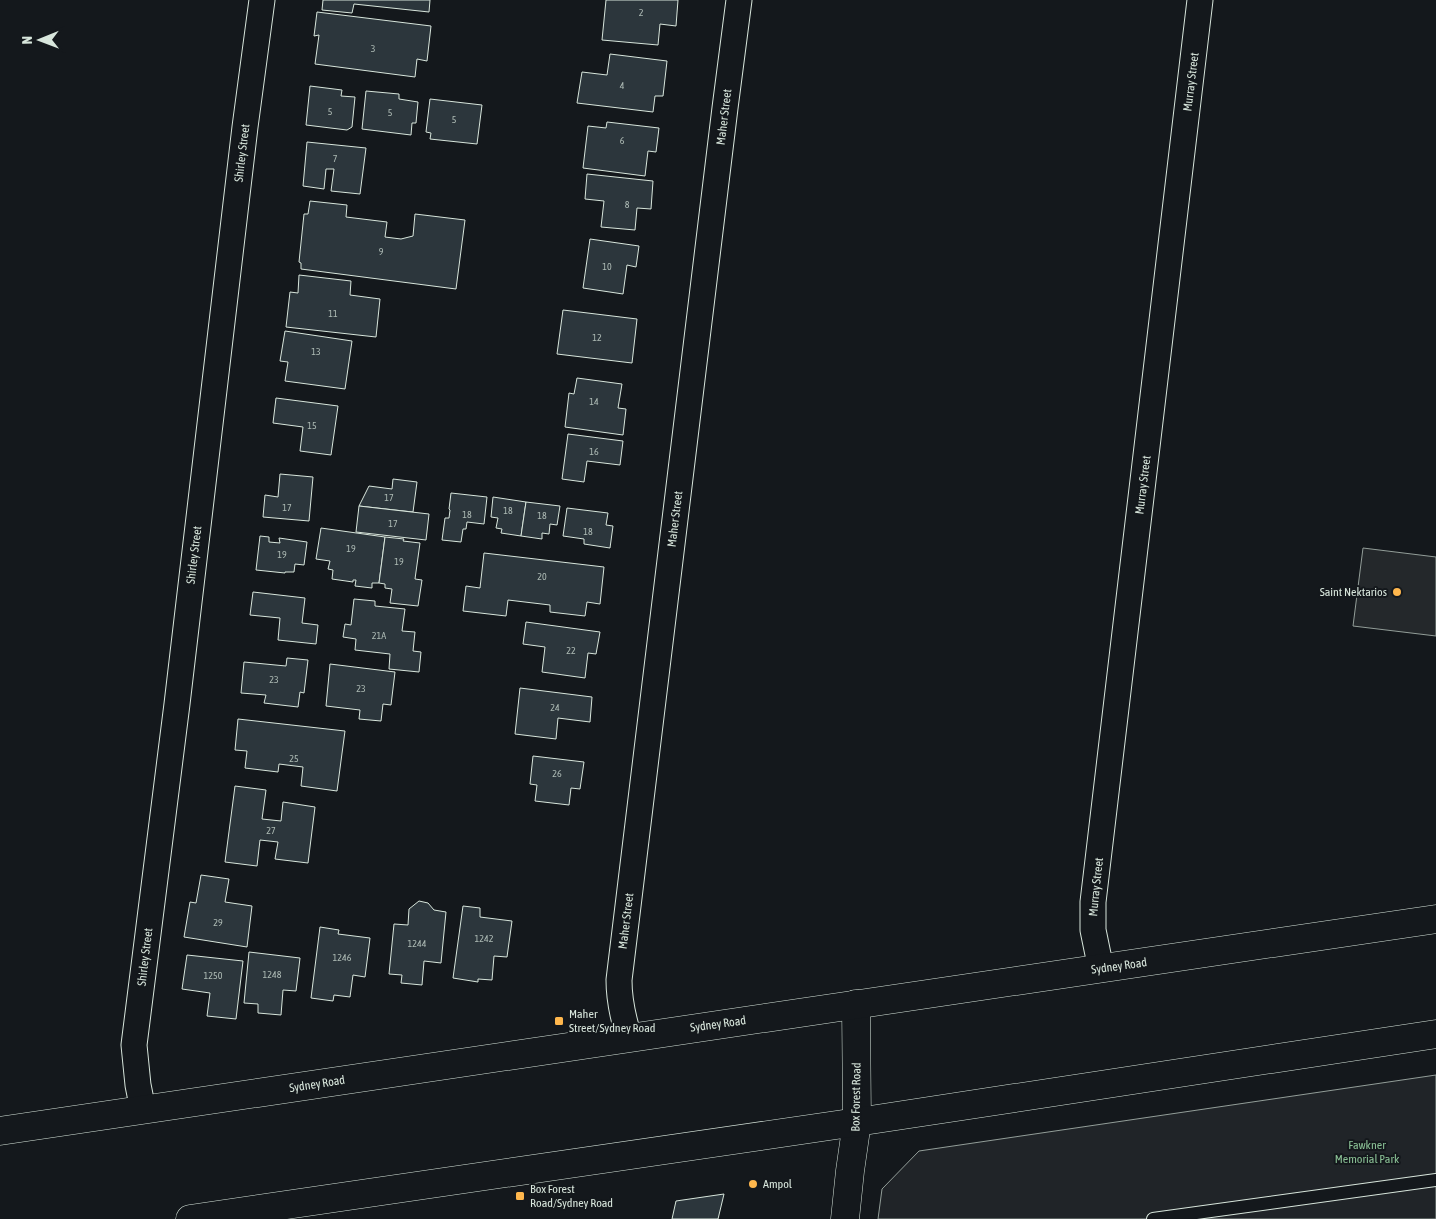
<svg xmlns="http://www.w3.org/2000/svg" width="1436" height="1219" viewBox="0 0 1436 1219" font-family="'Asap Condensed',sans-serif">
<style>
.green{fill:#202428;stroke:#939e99}
.parking{fill:#24282b;stroke:#939e99}
.building{fill:#2c363c;stroke:#d8e6dc}
.lines{fill:none;stroke-linecap:round;stroke-linejoin:round}
.service-casing{stroke:#d8e6dc;stroke-width:14}
.minor-casing{stroke:#d8e6dc;stroke-width:27}
.tertiary-casing{stroke:#d8e6dc;stroke-width:29}
.trunk-casing{stroke:#d8e6dc;stroke-width:29}
.service{stroke:#14181c;stroke-width:12}
.minor{stroke:#14181c;stroke-width:25}
.tertiary{stroke:#14181c;stroke-width:28}
.trunk{stroke:#14181c;stroke-width:28}
.poi-dot{fill:#ffb74d;stroke:#14181c;stroke-width:2}
.labels{text-anchor:middle;stroke-width:4;stroke-linejoin:round;paint-order:stroke}
.number-label{font-size:10px;fill:#adbab4}
.street-label{font-size:12px;fill:#d8e6dc;stroke:#14181c}
.poi-label{font-size:12px;fill:#d8e6dc;stroke:#14181c;text-anchor:start}
.park-label{font-size:12px;fill:#8ac095;stroke:#14181c}
</style>
<rect width="100%" height="100%" fill="#14181c"/>
<polygon class="green" points="1436,1075 1436,1219 878,1219 882,1189 919,1151"/>
<polygon class="parking" points="1363,548 1436,557 1436,636 1353,626"/>
<g class="building">
<polygon points="323,0 430,0 429,12 354,4 352,13 322,10"/>
<polygon points="606,0 678,0 676,26 660,24 658,45 602,40"/>
<polygon points="317,12 431,26 427,61 417,59 415,77 315,64 319,35 314,36"/>
<polygon points="610,54 667,61 663,96 655,96 653,112 577,103 582,72 607,75"/>
<polygon points="310,86 342,90 341,96 355,97 352,127 347,130 306,125"/>
<polygon points="366,91 399,94 399,99 418,102 416,123 412,123 411,135 362,129"/>
<polygon points="430,99 482,105 477,144 430,139 431,133 426,132"/>
<polygon points="607,122 659,128 656,152 648,151 645,176 583,168 588,126 606,128"/>
<polygon points="307,142 366,148 360,194 331,191 334,169 326,169 324,189 303,186"/>
<polygon points="587,174 653,181 651,209 637,208 635,230 601,227 604,201 585,199"/>
<polygon points="310,201 347,205 346,217 387,222 385,237 401,239 413,236 415,214 465,220 456,289 301,269 301,263 299,262 304,214 308,214"/>
<polygon points="590,239 639,246 636,267 627,265 623,294 583,288"/>
<polygon points="299,275 351,281 350,295 380,299 376,337 286,327 290,292 298,293"/>
<polygon points="563,310 637,319 632,363 557,354"/>
<polygon points="285,331 352,341 345,389 285,381 288,362 280,361"/>
<polygon points="577,378 622,384 618,408 626,409 623,435 565,427 569,393 574,394"/>
<polygon points="276,398 338,406 331,455 300,451 303,427 273,423"/>
<polygon points="568,434 623,441 620,465 587,461 584,482 562,479"/>
<polygon points="280,474 313,477 309,521 263,517 265,495 278,497"/>
<polygon points="393,479 417,482 413,512 359,506 369,486 392,489"/>
<polygon points="451,493 487,497 484,524 467,522 466,529 463,529 461,542 442,540 445,518 449,518 450,510 449,509"/>
<polygon points="493,497 526,502 521,536 501,533 502,529 496,528 498,518 491,517"/>
<polygon points="526,502 560,506 557,525 550,524 549,534 542,533 542,539 521,536"/>
<polygon points="359,506 429,514 426,540 356,532"/>
<polygon points="567,508 608,513 606,525 613,526 610,548 584,544 584,539 563,536"/>
<polygon points="321,528 385,537 379,583 372,583 372,588 355,586 356,580 353,580 353,582 332,579 333,570 328,569 330,561 316,559"/>
<polygon points="260,536 269,537 269,542 280,543 279,538 307,542 304,565 295,564 294,572 285,572 285,573 256,570"/>
<polygon points="385,537 404,539 403,541 420,543 415,579 422,580 418,606 390,603 392,589 385,588 385,584 379,583"/>
<polygon points="484,553 604,567 600,604 587,602 585,616 550,612 550,605 508,600 506,616 463,611 466,586 480,588"/>
<polygon points="253,592 305,598 302,623 318,625 316,644 278,640 280,618 250,615"/>
<polygon points="354,599 375,601 375,606 405,609 402,631 415,632 413,651 421,652 419,672 389,669 390,654 355,650 356,639 343,637 345,624 351,625"/>
<polygon points="526,622 600,632 596,654 588,653 585,678 542,672 545,647 523,644"/>
<polygon points="287,658 308,660 304,693 300,692 298,707 264,703 266,695 241,693 244,662 286,666"/>
<polygon points="330,664 395,672 391,705 383,704 381,721 359,719 360,710 326,706"/>
<polygon points="520,688 592,697 590,722 558,718 556,739 515,734"/>
<polygon points="238,719 345,731 337,791 301,786 303,767 279,764 278,772 245,768 247,751 235,750"/>
<polygon points="533,756 584,762 580,789 571,788 569,805 535,801 537,785 530,784"/>
<polygon points="235,786 266,790 262,819 281,821 283,802 315,807 308,863 275,859 278,842 260,840 257,866 225,862"/>
<polygon points="201,875 229,879 225,902 252,906 247,947 184,937 190,902 196,903"/>
<polygon points="419,901 428,903 434,910 446,912 441,963 424,961 422,985 401,983 402,975 389,974 394,924 408,925 409,909"/>
<polygon points="463,906 480,908 480,917 512,921 507,957 494,956 492,980 478,979 478,982 453,978"/>
<polygon points="320,927 339,930 338,934 370,938 365,977 353,975 350,997 334,995 333,1001 311,998"/>
<polygon points="249,952 300,958 296,991 283,990 281,1015 258,1013 258,1004 244,1003"/>
<polygon points="187,955 243,961 236,1019 207,1016 210,993 182,989"/>
<polygon points="724,1194 718,1219 672,1219 676,1201"/>
</g>
<g class="lines">
<g class="service-casing">
<polyline id="service" points="1153,1219 1436,1180"/>
</g>
<g class="minor-casing">
<g id="minor">
<polyline points="1101,969 1093,930 1093,902 1200,0"/>
<path d="M629,1037C623,1018 619,1000 619,980L725,108L739,0"/>
<polyline points="143,1110 138,1085 134,1045 177,704 245,127 262,0"/>
</g>
</g>
<g class="tertiary-casing">
<polyline id="tertiary" points="845,1219 850,1171 857,1122 856,1004"/>
</g>
<g class="trunk-casing">
<g id="trunk">
<polyline points="0,1131 1436,919"/>
<polyline points="190,1219 857,1122 1436,1034"/>
</g>
</g>
<use href="#service" class="service"/>
<use href="#minor" class="minor"/>
<use href="#tertiary" class="tertiary"/>
<use href="#trunk" class="trunk"/>
</g>
<g class="poi-dot">
<circle cx="1397" cy="592" r="5"/>
<rect x="554" y="1016" width="10" height="10" rx="2.5"/>
<circle cx="753" cy="1184" r="5"/>
<rect x="515" y="1191" width="10" height="10" rx="2.5"/>
</g>
<g class="labels">
<g class="number-label">
<text x="641" y="16">2</text>
<text x="373" y="52">3</text>
<text x="622" y="89">4</text>
<text x="330" y="115">5</text>
<text x="390" y="116">5</text>
<text x="454" y="123">5</text>
<text x="622" y="144">6</text>
<text x="335" y="162">7</text>
<text x="627" y="208">8</text>
<text x="381" y="255">9</text>
<text x="607" y="270">10</text>
<text x="333" y="317">11</text>
<text x="597" y="341">12</text>
<text x="316" y="355">13</text>
<text x="594" y="405">14</text>
<text x="312" y="429">15</text>
<text x="594" y="455">16</text>
<text x="389" y="501">17</text>
<text x="287" y="511">17</text>
<text x="508" y="514">18</text>
<text x="467" y="518">18</text>
<text x="542" y="519">18</text>
<text x="393" y="527">17</text>
<text x="588" y="535">18</text>
<text x="351" y="552">19</text>
<text x="282" y="558">19</text>
<text x="399" y="565">19</text>
<text x="542" y="580">20</text>
<text x="379" y="639">21A</text>
<text x="571" y="654">22</text>
<text x="274" y="683">23</text>
<text x="361" y="692">23</text>
<text x="555" y="711">24</text>
<text x="294" y="762">25</text>
<text x="557" y="777">26</text>
<text x="271" y="834">27</text>
<text x="218" y="926">29</text>
<text x="484" y="942">1242</text>
<text x="417" y="947">1244</text>
<text x="342" y="961">1246</text>
<text x="272" y="978">1248</text>
<text x="213" y="979">1250</text>
</g>
<g class="street-label">
<text transform="translate(1191 82) rotate(-83)" y="4">Murray Street</text>
<text transform="translate(724 117) rotate(-83)" y="4">Maher Street</text>
<text transform="translate(242 153) rotate(-83)" y="4">Shirley Street</text>
<text transform="translate(1143 485) rotate(-83)" y="4">Murray Street</text>
<text transform="translate(675 519) rotate(-83)" y="4">Maher Street</text>
<text transform="translate(194 555) rotate(-83)" y="4">Shirley Street</text>
<text transform="translate(1096 887) rotate(-84)" y="4">Murray Street</text>
<text transform="translate(626 921) rotate(-83)" y="4">Maher Street</text>
<text transform="translate(145 957) rotate(-83)" y="4">Shirley Street</text>
<text transform="translate(1119 966) rotate(-8)" y="4">Sydney Road</text>
<text transform="translate(718 1024) rotate(-8)" y="4">Sydney Road</text>
<text transform="translate(317 1084) rotate(-9)" y="4">Sydney Road</text>
<text transform="translate(856 1097) rotate(-89)" y="4">Box Forest Road</text>
</g>
<g class="poi-label">
<text x="1387" y="596" text-anchor="end">Saint Nektarios</text>
<text x="569" y="1018">Maher<tspan x="569" dy="14">Street/Sydney Road</tspan></text>
<text x="763" y="1188">Ampol</text>
<text x="530" y="1193">Box Forest<tspan x="530" dy="14">Road/Sydney Road</tspan></text>
</g>
<g class="park-label">
<text x="1367" y="1149">Fawkner<tspan x="1367" dy="14">Memorial Park</tspan></text>
</g>
</g>
<g transform="translate(40 40) rotate(269)" stroke="#14181c" stroke-width="4" paint-order="stroke">
<path d="M0-4L9 19L0 12L-9 19Z" fill="#d8e6dc"/>
<text y="-8" font-size="14" font-weight="bold" text-anchor="middle" fill="#d8e6dc">N</text>
</g>
</svg>
